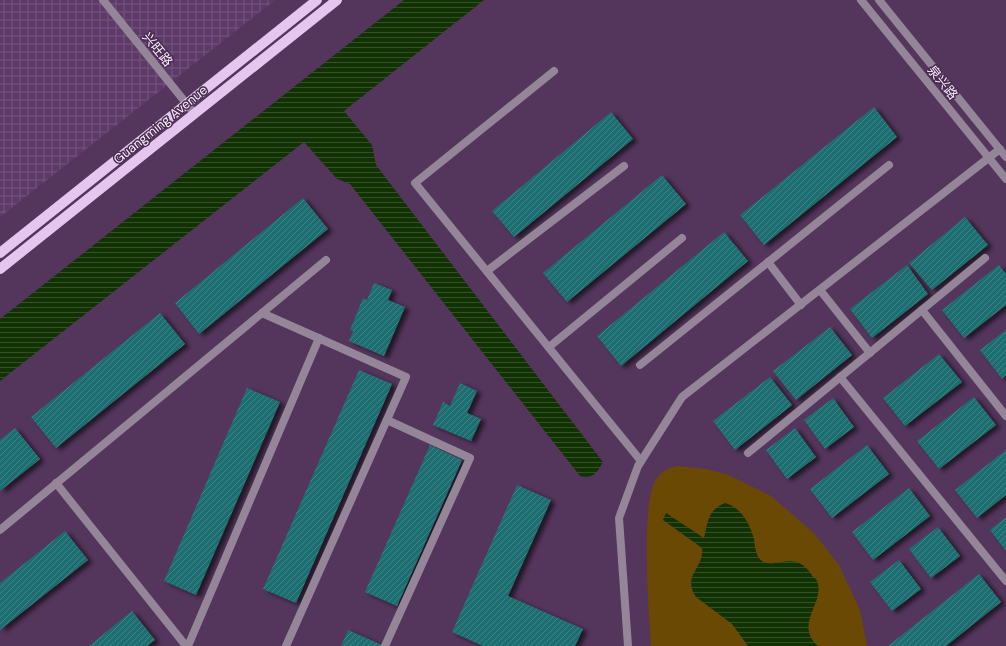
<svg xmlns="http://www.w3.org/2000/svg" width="1006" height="646" viewBox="0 0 1006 646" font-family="'DM Sans','Noto Sans SC',sans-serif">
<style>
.industrial{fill:url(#industrial-grid)}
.garden{fill:#6a4905}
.water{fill:url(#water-rules)}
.building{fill:url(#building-hatch);filter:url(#shadow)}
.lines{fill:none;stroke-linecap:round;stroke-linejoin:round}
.minor{stroke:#948599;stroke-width:8}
.tertiary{stroke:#948599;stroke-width:8}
.primary{stroke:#e5c6ee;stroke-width:10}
.labels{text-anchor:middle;stroke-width:3;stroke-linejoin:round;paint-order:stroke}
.street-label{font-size:13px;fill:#faeffd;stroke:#492b51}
</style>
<defs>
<pattern id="industrial-grid" width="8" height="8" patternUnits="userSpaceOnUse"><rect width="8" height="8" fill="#5d3a68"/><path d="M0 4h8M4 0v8" fill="none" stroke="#75577e"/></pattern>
<pattern id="water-rules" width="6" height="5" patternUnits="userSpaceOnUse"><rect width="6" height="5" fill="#113203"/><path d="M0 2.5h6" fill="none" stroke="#355029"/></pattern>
<pattern id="building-hatch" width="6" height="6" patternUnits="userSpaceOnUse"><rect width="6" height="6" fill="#1e6e71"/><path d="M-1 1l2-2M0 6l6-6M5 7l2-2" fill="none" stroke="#408386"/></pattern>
<filter id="shadow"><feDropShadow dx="4.5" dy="2.5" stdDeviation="2" flood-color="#0009"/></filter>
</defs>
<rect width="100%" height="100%" fill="#54355c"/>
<polygon class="industrial" points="0,0 275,0 0,217"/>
<path class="garden" d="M678,466L706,469L729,475L771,496L814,533L839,565L860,610L867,646H651C649,615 640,502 656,480C662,470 668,468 678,466Z"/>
<g class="water">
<path d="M404,0H484L344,111L372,145L376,165L603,462C597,473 593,479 580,476L350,184L337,179L304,142L0,381V319Z"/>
<path d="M725,503C741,507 750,524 754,539C755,547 756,557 762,561C775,570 795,549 811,574C812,577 816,578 817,581C826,603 793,623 818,646H748L732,624L696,597C681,575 705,568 702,548L663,520L666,513L704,538C708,521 708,510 725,503Z"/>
</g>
<g class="building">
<polygon points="874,107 897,137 764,245 740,215"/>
<polygon points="611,112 633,139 514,237 492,211"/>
<polygon points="662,175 686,204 567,302 543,273"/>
<polygon points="303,198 328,229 199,334 175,303"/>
<polygon points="965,217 988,245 932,290 909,263"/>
<polygon points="724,232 748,261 621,366 597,336"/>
<polygon points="907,265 928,294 872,338 850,309"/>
<polygon points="999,265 1006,274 1006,305 964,338 942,310"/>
<polygon points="374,283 392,290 388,300 405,307 384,356 349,341 353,331 350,330 363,298 367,300"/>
<polygon points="160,313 185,344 56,448 31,417"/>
<polygon points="830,327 852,355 796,400 773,371"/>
<polygon points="1006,330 1006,375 1002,379 980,350"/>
<polygon points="939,354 962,382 905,426 883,398"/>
<polygon points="359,370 392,384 296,603 263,589"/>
<polygon points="770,377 792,405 735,450 713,421"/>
<polygon points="460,383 477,391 467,413 481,419 471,441 433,425 443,402 450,406"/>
<polygon points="247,388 280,402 196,595 164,581"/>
<polygon points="974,397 996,425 939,469 917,441"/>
<polygon points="833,398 854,427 825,449 804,420"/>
<polygon points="15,428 40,459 0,491 0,440"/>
<polygon points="795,428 816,457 787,479 766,450"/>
<polygon points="430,445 462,460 397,606 365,592"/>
<polygon points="867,445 889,474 832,518 810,489"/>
<polygon points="1006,450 1006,495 977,518 955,490"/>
<polygon points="517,485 551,500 508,596 583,629 575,646 483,646 452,632"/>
<polygon points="909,488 930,516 873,560 852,532"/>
<polygon points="1006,517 1006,551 990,530"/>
<polygon points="938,527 960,556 931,578 909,549"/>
<polygon points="65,531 88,560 0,630 0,583"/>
<polygon points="899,560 921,589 892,611 870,582"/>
<polygon points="979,574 1001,602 946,646 888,646"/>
<polygon points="132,611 155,640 147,646 89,646"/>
<polygon points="348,630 382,645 381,646 341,646"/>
</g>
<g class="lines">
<g class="minor">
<polyline points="103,0 194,113"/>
<polyline points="554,71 415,183 641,461"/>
<polyline points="768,262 801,305"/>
<polyline points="487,271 624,166"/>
<polyline points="820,290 870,353"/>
<polyline points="922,310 1006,416"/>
<polyline points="262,313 406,377 286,646"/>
<polyline points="549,347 682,238"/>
<polyline points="640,365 889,165"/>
<polyline points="840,377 1006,581"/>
<polyline points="748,453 985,258"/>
<polyline points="56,483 186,646"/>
<polyline points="0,530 326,260"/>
<polyline points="188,646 319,338"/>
<polyline points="385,646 470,458 387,420"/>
<polyline points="628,646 619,518 638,466 682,397 1000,149"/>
</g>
<g class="tertiary">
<polyline points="861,0 1006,179"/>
<polyline points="879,0 1006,157"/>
</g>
<g class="primary">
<polyline points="0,253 317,0"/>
<polyline points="0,269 337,0"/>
</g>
</g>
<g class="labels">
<g class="street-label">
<text transform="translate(158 49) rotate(51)" y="5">兴旺路</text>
<text transform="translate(943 82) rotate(51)" y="5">泉兴路</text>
<text transform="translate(160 124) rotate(-39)" y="5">Guangming Avenue</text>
</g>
</g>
</svg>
